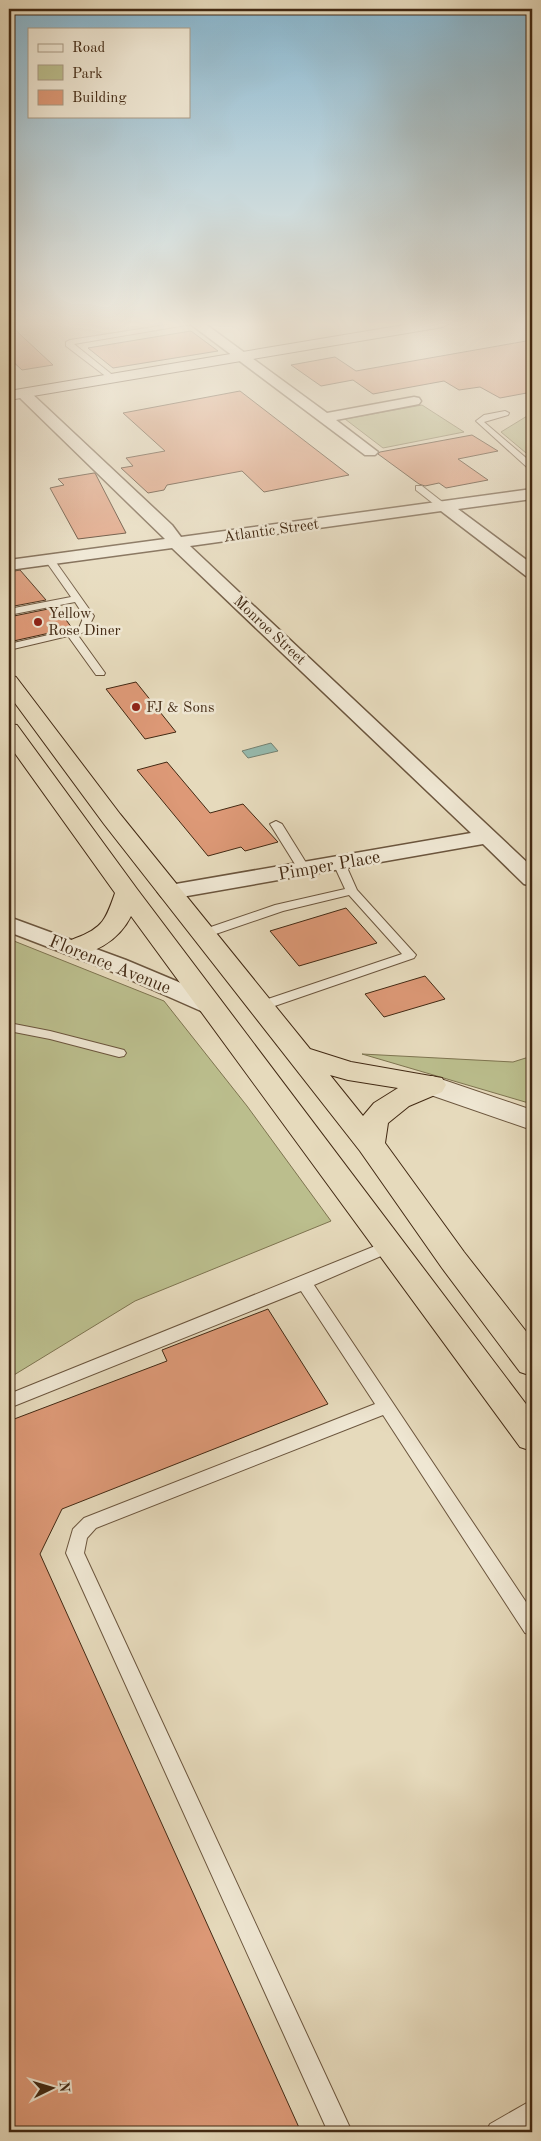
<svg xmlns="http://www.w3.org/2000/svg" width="541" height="2141" viewBox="0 0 541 2141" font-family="'Old Standard TT',serif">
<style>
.green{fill:#bbbe8d;stroke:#7e7450}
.water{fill:#96bbaf;stroke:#748171}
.building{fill:#d97;stroke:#422913}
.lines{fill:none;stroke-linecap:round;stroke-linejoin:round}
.service-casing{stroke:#6b553d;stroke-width:2}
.minor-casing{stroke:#6b553d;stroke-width:3}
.tertiary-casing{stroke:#6b553d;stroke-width:2}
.secondary-casing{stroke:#422913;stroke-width:2}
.trunk-casing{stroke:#422913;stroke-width:2}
.service{fill:#efe7d3;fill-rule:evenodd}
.minor{fill:#efe7d3;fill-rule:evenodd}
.tertiary{fill:#efe7d3;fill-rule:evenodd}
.secondary{fill:#efe7d3;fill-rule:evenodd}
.trunk{fill:#e6dabc;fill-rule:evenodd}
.poi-dot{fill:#8f2418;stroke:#efe7d3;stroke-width:2}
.labels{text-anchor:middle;stroke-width:5;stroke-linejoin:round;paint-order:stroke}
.far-street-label{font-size:15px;fill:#422913;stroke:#efe7d3}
.far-poi-label{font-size:15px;fill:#422913;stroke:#efe7d3;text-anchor:start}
.street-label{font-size:18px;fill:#422913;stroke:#efe7d3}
</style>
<rect width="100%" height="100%" fill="#e6dabc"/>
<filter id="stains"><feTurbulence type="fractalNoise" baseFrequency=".004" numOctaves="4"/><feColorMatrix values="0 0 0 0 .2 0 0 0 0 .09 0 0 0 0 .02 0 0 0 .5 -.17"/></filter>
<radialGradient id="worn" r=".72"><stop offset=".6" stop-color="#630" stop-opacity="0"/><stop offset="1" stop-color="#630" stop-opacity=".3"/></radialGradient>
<g class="green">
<polygon points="422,405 464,432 383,448 345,419"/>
<polygon points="532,413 532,458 501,432"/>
<polygon points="9,939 164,1001 247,1106 331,1221 135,1301 9,1378"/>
<polygon points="362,1054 513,1062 532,1056 532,1104"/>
</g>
<polygon class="water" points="271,743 278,751 248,758 242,751"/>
<g class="building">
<polygon points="9,324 53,365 22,370 9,358"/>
<polygon points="191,331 218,351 113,368 88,348"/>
<polygon points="532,340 532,392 500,398 480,387 459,390 444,381 373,394 353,380 321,386 291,365 335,357 356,371"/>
<polygon points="240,391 349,475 264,492 242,471 167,485 164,490 148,493 121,468 133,466 126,458 165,451 123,413"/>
<polygon points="472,435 498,451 458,459 488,480 446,488 439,483 425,486 419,484 378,454 380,452"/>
<polygon points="94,473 95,473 126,533 78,539 50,488 64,485 58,479"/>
<polygon points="20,570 46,600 9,607 9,572"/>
<polygon points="53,608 58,609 72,628 9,642 9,617"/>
<polygon points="136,682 176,732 145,739 106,689"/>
<polygon points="167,762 210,813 243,804 278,842 245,851 241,847 208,856 137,770"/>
<polygon points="346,908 377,943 299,966 270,931"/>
<polygon points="425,976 445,999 384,1017 365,994"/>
<polygon points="268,1309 328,1404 62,1509 40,1554 301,2132 9,2132 9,1421 167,1361 162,1350"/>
</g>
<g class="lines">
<g class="service-casing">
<g id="service">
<polygon points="179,323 198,323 74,344 115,377 116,379 112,381 66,346 66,342 70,340"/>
<polygon points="505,411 509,413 508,415 484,422 532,463 532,469 529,469 476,421 484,415"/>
<polygon points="416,486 422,486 445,504 445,508 439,508 416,490"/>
<polygon points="50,557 53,558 94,616 86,632 77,634 105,673 104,675 96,675 68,636 9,650 9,644 79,628 84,616 75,602 9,615 9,609 71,597 45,560"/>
<polygon points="276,821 282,824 310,869 308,872 300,872 298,869 270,824"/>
<polygon points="339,859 345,863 357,890 416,955 414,958 266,1009 256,1009 254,1006 256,1003 402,954 349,895 283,911 207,937 199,937 197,934 199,931 275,905 345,889 333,863"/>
<polygon points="9,1023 50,1031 124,1050 126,1053 124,1056 119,1057 50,1039 9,1031"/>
<polygon points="390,1240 395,1242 398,1246 395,1250 314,1285 532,1611 532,1635 525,1633 383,1415 96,1528 87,1538 84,1553 352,2132 328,2132 66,1553 73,1529 84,1518 375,1404 301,1291 9,1408 9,1394"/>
<polygon points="532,2100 532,2125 520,2132 486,2132 490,2124"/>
</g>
</g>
<g class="minor-casing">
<g id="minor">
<polygon points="189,323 204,323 327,413 414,397 419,398 421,401 419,404 414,405 336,420 378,452 375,455 365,455"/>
<polygon points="24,390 29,391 172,525 181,537 532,489 532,499 458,509 532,564 532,577 526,576 441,511 190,546 532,867 532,886 524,884 483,844 170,899 162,897 158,892 162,887 170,885 471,833 172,548 9,570 9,560 165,539 19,397 17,394 19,391"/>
<polygon points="9,917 126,960 219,999 223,1005 219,1011 210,1013 201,1011 108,970 9,932"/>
</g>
</g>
<g class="tertiary-casing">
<polygon id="tertiary" points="432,1076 532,1110 532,1130 422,1092 418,1085 422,1078"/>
</g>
<g class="secondary-casing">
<polygon id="secondary" points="416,323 450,323 443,327 9,400 9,391"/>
</g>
<g class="trunk-casing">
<g id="trunk">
<path d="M9,675L16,677L120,814L310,1049L351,1062L442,1078L446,1085L442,1092L409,1106L388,1123L385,1143L464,1252L532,1339V1376L520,1372L442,1268L360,1151L104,824L9,695ZM330,1075L348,1080L398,1088L374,1103L363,1116Z"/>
<path d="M9,724L17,725L137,889L532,1412V1451L520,1447L131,916C120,939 90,960 64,953L60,948C65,942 69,941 76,938C103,928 106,919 115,893L9,745Z"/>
</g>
</g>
<use href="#service" class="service"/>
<use href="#minor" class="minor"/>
<use href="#tertiary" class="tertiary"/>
<use href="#secondary" class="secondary"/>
<use href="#trunk" class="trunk"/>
</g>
<linearGradient id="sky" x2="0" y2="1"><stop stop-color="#87b7d1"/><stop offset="0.52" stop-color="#f4eee1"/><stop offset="1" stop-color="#f4eee1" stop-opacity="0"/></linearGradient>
<rect width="541" height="623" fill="url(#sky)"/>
<g class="poi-dot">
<circle cx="38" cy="622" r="5"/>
<circle cx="136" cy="707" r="5"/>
</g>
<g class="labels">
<g class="far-street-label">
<text transform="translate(271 530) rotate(-8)" y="5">Atlantic Street</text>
<text transform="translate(270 630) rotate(43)" y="5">Monroe Street</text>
</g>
<g class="far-poi-label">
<text x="48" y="618">Yellow<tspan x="48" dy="17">Rose Diner</tspan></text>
<text x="146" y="712">FJ &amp; Sons</text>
</g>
<g class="street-label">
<text transform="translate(329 865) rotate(-10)" y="6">Pimper Place</text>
<text transform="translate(110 964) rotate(22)" y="6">Florence Avenue</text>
</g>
</g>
<rect width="541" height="2141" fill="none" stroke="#e6dabc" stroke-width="30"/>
<rect x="10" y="10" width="521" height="2121" fill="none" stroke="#422913" stroke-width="2.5"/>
<rect x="15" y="15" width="511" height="2111" fill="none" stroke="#422913"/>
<rect x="28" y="28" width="162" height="90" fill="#efe7d3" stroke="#aa9b86"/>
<rect x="38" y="44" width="25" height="8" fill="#efe7d3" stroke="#aa9b86"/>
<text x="72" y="52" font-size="15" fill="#422913">Road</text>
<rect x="38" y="65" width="25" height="15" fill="#bbbe8d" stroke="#aa9b86"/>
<text x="72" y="78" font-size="15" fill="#422913">Park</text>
<rect x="38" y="90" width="25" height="15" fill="#dd9977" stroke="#aa9b86"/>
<text x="72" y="102" font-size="15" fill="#422913">Building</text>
<g transform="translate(52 2088) rotate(85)" stroke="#efe7d3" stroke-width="4" paint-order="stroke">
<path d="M0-4L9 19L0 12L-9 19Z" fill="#422913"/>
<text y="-8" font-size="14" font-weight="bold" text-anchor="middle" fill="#422913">N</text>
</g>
<rect width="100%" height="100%" filter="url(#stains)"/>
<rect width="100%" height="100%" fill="url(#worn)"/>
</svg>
